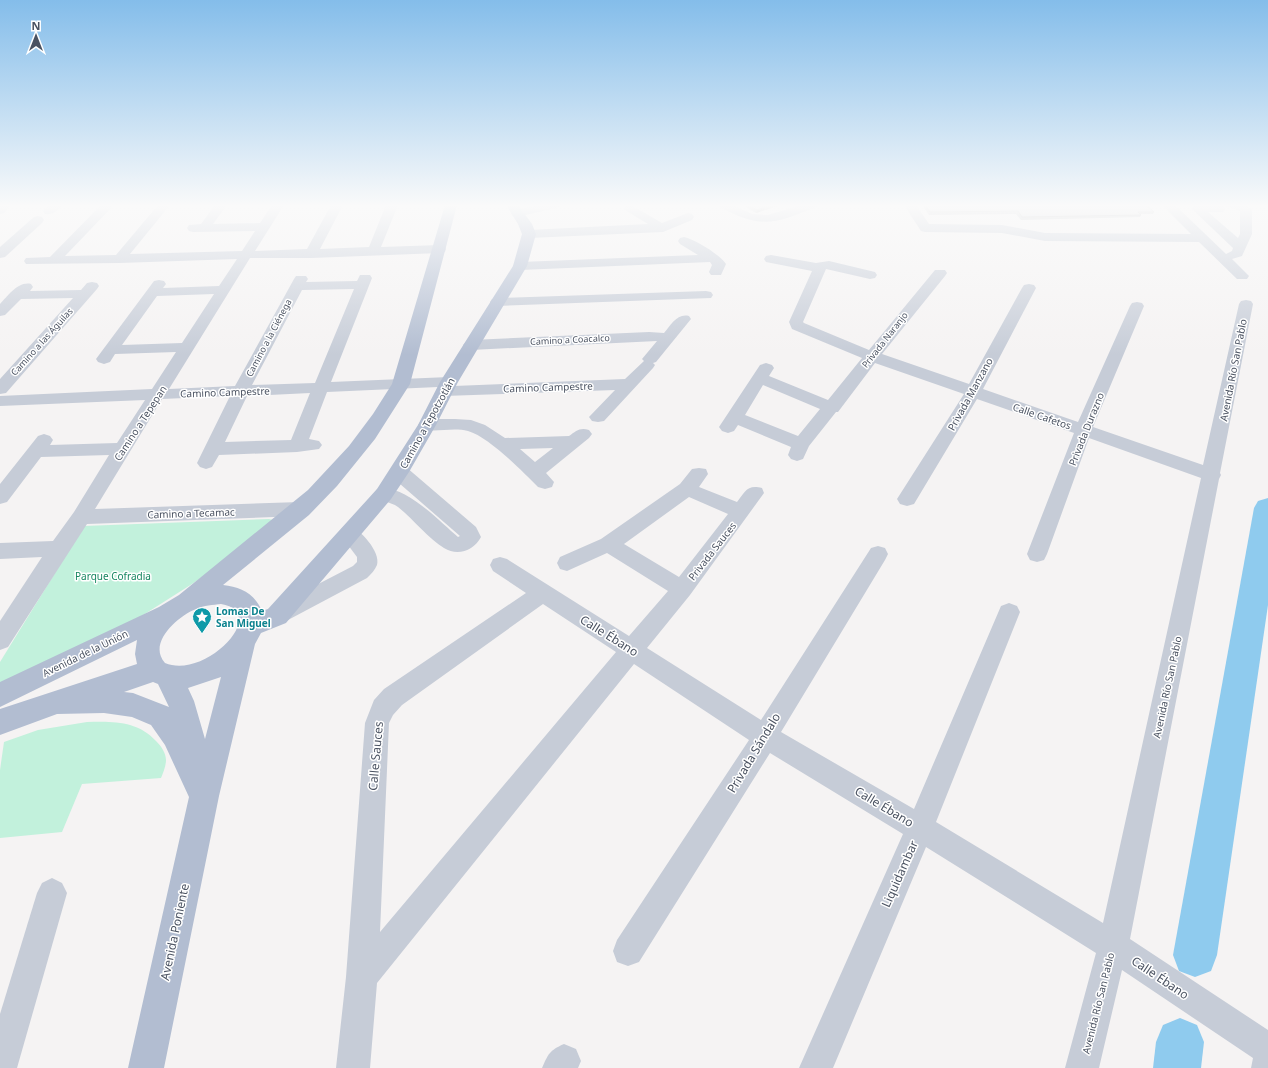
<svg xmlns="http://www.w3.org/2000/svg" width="1268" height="1068" viewBox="0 0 1268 1068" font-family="'Noto Sans',sans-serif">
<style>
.green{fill:#c2f1dc}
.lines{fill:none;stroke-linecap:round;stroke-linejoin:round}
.river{fill:#8fcbee;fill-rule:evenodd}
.minor{fill:#c6ccd7;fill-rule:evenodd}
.major{fill:#b2bdd1;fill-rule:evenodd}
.wall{fill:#b2b4b9}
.shaded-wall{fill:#919296}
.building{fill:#cfd1d7;stroke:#919296}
.labels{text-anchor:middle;stroke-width:3;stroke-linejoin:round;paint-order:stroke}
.far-street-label{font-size:9px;fill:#4a5261;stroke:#fff}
.street-label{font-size:10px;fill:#4a5261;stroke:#fff}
.park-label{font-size:10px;fill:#168660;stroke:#fff}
.culture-label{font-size:10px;font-weight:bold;fill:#0d838f;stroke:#fff;text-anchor:start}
.near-street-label{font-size:12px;fill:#4a5261;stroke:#fff}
</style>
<rect width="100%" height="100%" fill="#f5f3f3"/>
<g class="green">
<polygon points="269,519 273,520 265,532 192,584 140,617 0,689 0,662 84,526"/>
<path d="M87,722C113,721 138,721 156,741C161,746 166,753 166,760C166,766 163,773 161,778L82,784L62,832L0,838V770L4,742L38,730Z"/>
</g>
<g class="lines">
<g class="river">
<polygon points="1268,498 1268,605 1217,955 1211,971 1195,977 1179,971 1173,955 1254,508 1258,501"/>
<polygon points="1180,1018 1197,1025 1204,1042 1201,1068 1153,1068 1156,1042 1163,1025"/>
</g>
<g class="minor">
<polygon points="0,205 11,205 4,213 0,214"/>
<path d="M49,205H62C58,211 52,215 45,214L43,211Z"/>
<path d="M101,205H114L65,256L116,255L158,205H170L130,254L242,251L255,231L193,232L189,231L187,228L189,225L201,224L215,205H227L213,224L260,223L272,205H284L255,251L307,249L331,205H343L320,249L369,247L386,205H398L381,247L440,245L445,246L446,249L445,252L440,253L311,258H250L169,389L235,386L294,279L296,276H306L308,279L306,282L357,281L360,275H370L372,278L331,382L449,377L455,379L457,382L454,386L625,379L644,361L642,359L657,341L471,350L466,348L463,345L466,342L471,340L649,332L664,333C671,325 677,313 689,316L691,319L656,362L653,363L655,365L653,368L604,421L598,422L592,421L589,417L615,390L444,396L438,395L436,391L438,387L327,392L309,439L319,441L322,445L319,449L297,452L219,455L212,467L206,469L200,467L197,463L230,396L162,399L95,509L300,502L307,504L310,509L307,514L300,516L87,524L8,647L0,650V621L42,557L0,559V543L53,541L74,512L109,455L41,457L7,502L0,504V484L38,436L44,434L50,436L53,440L50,445L117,443L145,400L0,406V396L152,389L176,352L115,354L110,362L104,364L98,362L96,359L154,281L159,280L164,281L166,284L163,288L219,286L237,259L119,263L26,264L24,261L26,258L50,257ZM354,289L315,383L252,385L302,290ZM214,294L182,343L122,345L157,296ZM310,393L291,440L225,442L247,396Z"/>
<polygon points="539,205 562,205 560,207 517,217 513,216 511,213 513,210"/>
<polygon points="627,205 633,206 662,223 688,213 692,214 694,217 692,220 663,232 529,238 525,237 523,234 525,231 529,230 648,224 625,210 623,208"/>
<path d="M718,205H733L752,214L768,215L801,205H818L816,207C775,224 760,229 720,207Z"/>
<polygon points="904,205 916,205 929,224 1002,225 1045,233 1191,234 1162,205 1175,205 1226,254 1232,251 1233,248 1191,208 1195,205 1222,205 1225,209 1223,212 1208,212 1238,238 1240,234 1240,211 1235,209 1227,207 1225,205 1246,205 1252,210 1252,234 1242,256 1232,259 1249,276 1247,279 1237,279 1199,242 1045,241 1002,233 925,232 921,231"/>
<polygon points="38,216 42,217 44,220 42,223 5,257 0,258 0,247 34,217"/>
<path d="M684,237C696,240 719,254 726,264L721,275H711L709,272L712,265L710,262L520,270L515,269L513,266L515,263L520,262L698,255L680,244L678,241L680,238Z"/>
<path d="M771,255L816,263L829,261L875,272L877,275L875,278L870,279L826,269L803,322L804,323L869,350L935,270H945L947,273L945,276L882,354L969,384L1022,288L1024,285L1029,284L1034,285L1036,288L983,389L1078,422L1130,306L1132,303L1137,302L1142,303L1144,306L1093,427L1203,465L1239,304L1241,301L1246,300L1251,301L1253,304L1220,473L1221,475L1219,479L1130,939L1268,1030V1068H1251L1253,1058L1122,970L1099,1068H1065L1096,953L926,847L833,1068H799L903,834L770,753L639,962L628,966L617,962L613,951L617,940L749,740L634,664L377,983L370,1068H336L346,977L365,723L374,700L384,689L526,593L493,571L490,565L493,559L500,557L507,559L629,636L668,591L607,553L567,571L560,569L557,563L560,557L601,539L680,484L692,469L699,468L706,469L708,474L699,487L737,502C745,492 747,484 762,488L764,493L690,595L647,648L761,720L871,548L878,546L885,548L888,554L885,560L781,732L914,809L1001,606L1009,603L1017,606L1020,612L936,822L1103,923L1201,478L1089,438L1047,554L1044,560L1037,562L1030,560L1027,554L1074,433L977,399L914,504L907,506L900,504L897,499L964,394L875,363L838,412H836L809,446L803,459L797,461L791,459L788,455L791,447L738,425L734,431L728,433L722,431L719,427L760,365L766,363L772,365L774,368L769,376L828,400L862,358L792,329L789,322L812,271L766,262L764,259L766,256ZM763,385L820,409L798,436L745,415ZM689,497L728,514L679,577L624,544ZM543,604L616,652L380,932L389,723L393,715L402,705Z"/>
<path d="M92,282L97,283L99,286L97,289L6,393L0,394V379L73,298L21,299L5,315L0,316V304C8,296 18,281 31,284L33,287L30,291L81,290L87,283Z"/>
<polygon points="706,291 711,292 713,295 711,298 497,306 492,305 490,302 492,299 497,298"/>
<path d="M427,419H455L471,420L485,425L505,438L569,436C576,431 580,427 589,430L592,434L589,438L546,473L554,482L552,487L545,489L538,487C522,471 489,437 468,431C452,427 436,433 421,429L418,425L421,421ZM553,448L535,462L520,449Z"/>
<path d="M399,466L406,467L476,527L481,537C474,550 458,557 444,548C429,539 413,519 398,507C390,501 380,503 375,494L377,489C403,482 439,521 458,537L460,536L392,477L390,472L392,467Z"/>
<path d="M349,525C360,529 381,552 377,565C375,570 371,574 367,578L288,620L280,623L272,620L269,614L272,608L353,566L357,562V557L339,533L342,528Z"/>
<polygon points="52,878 62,883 67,893 17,1068 0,1068 0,1014 37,893 42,883"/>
<path d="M564,1044L576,1049L581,1061L578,1068H542C548,1054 550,1050 564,1044Z"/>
</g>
<path class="major" d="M445,205H457L410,384L375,439L337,486L309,515L223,585C241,587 255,594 262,611L268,609L377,489L418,425L440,382L513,266L522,234L518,224L506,205H518L532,224L536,234L527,266L458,382L436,425L409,472L391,499L286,623L261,633L255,644L219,796L164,1068H128L189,797L165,745L151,725L132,717L104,713L57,714L0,735V709L137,664L135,654L137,640L0,707V682L159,607L179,595L308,490L349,446L373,414L392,384ZM221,604C271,612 205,680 165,663C147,643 178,616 196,609C204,605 213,605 221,604ZM221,677L205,739L194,701L188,688ZM153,682L158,684L169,707L133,693L124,692Z"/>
</g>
<g class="wall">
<polygon points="742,205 780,205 756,213"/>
<polygon points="922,205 1146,205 1154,212 1153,214 1141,214 1140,217 1021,220 1016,214 929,215"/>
</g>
<polygon class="shaded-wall" points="772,205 780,205 756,213 757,210"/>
<g class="building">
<polygon points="747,205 772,205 757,210"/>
<polygon points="925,205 1146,205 1154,212 1138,212 1141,215 1022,217 1018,211 930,212"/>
</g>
<linearGradient id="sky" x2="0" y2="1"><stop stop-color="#84bdea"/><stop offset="0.58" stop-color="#fafafa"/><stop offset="1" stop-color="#fafafa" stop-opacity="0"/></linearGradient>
<rect width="1268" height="355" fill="url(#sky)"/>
<defs>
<g id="sight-pin" transform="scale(1)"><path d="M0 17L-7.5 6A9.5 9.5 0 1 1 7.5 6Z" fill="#0f9aa8" stroke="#fff"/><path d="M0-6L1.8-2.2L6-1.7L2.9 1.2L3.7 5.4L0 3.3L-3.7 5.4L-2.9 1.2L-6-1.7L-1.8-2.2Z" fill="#fff"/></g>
</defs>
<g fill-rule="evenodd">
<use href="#sight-pin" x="202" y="617"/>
</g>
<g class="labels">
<g class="far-street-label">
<text transform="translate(269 338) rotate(-62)" y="3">Camino a la Ciénega</text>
<text transform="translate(570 340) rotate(-3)" y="3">Camino a Coacalco</text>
<text transform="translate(885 340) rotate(-52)" y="3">Privada Naranjo</text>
<text transform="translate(42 342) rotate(-48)" y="3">Camino a las Águilas</text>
</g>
<g class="street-label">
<text transform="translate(1233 370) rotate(-79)" y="4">Avenida Río San Pablo</text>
<text transform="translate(548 387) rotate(-2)" y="4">Camino Campestre</text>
<text transform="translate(225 392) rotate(-2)" y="4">Camino Campestre</text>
<text transform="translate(970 394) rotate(-61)" y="4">Privada Manzano</text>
<text transform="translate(1042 416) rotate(19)" y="4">Calle Cafetos</text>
<text transform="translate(140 423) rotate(-57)" y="4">Camino a Tepepan</text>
<text transform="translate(427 423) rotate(-61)" y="4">Camino a Tepotzotlán</text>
<text transform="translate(1086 429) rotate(-68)" y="4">Privada Durazno</text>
<text transform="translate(191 513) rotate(-2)" y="4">Camino a Tecamac</text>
<text transform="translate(712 551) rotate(-52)" y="4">Privada Sauces</text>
<text transform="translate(85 653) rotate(-26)" y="4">Avenida de la Unión</text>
<text transform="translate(1167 687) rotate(-78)" y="4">Avenida Río San Pablo</text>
<text transform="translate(1098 1003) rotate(-76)" y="4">Avenida Río San Pablo</text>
</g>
<g class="park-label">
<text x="113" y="580">Parque Cofradia</text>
</g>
<g class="culture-label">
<text x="216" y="615">Lomas De<tspan x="216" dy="12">San Miguel</tspan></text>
</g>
<g class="near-street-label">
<text transform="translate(609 636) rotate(32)" y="4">Calle Ébano</text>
<text transform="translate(754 753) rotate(-59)" y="4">Privada Sándalo</text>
<text transform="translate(376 756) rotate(-85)" y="4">Calle Sauces</text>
<text transform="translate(884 807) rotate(31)" y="4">Calle Ébano</text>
<text transform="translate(900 874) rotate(-66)" y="4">Liquidambar</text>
<text transform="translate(175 932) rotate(-78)" y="4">Avenida Poniente</text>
<text transform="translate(1160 978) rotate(34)" y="4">Calle Ébano</text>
</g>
</g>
<g transform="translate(36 36)" stroke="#ffffff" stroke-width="3" paint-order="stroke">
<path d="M0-3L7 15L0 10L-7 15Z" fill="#4a5261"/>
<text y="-6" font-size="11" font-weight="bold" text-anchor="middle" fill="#4a5261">N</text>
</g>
</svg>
